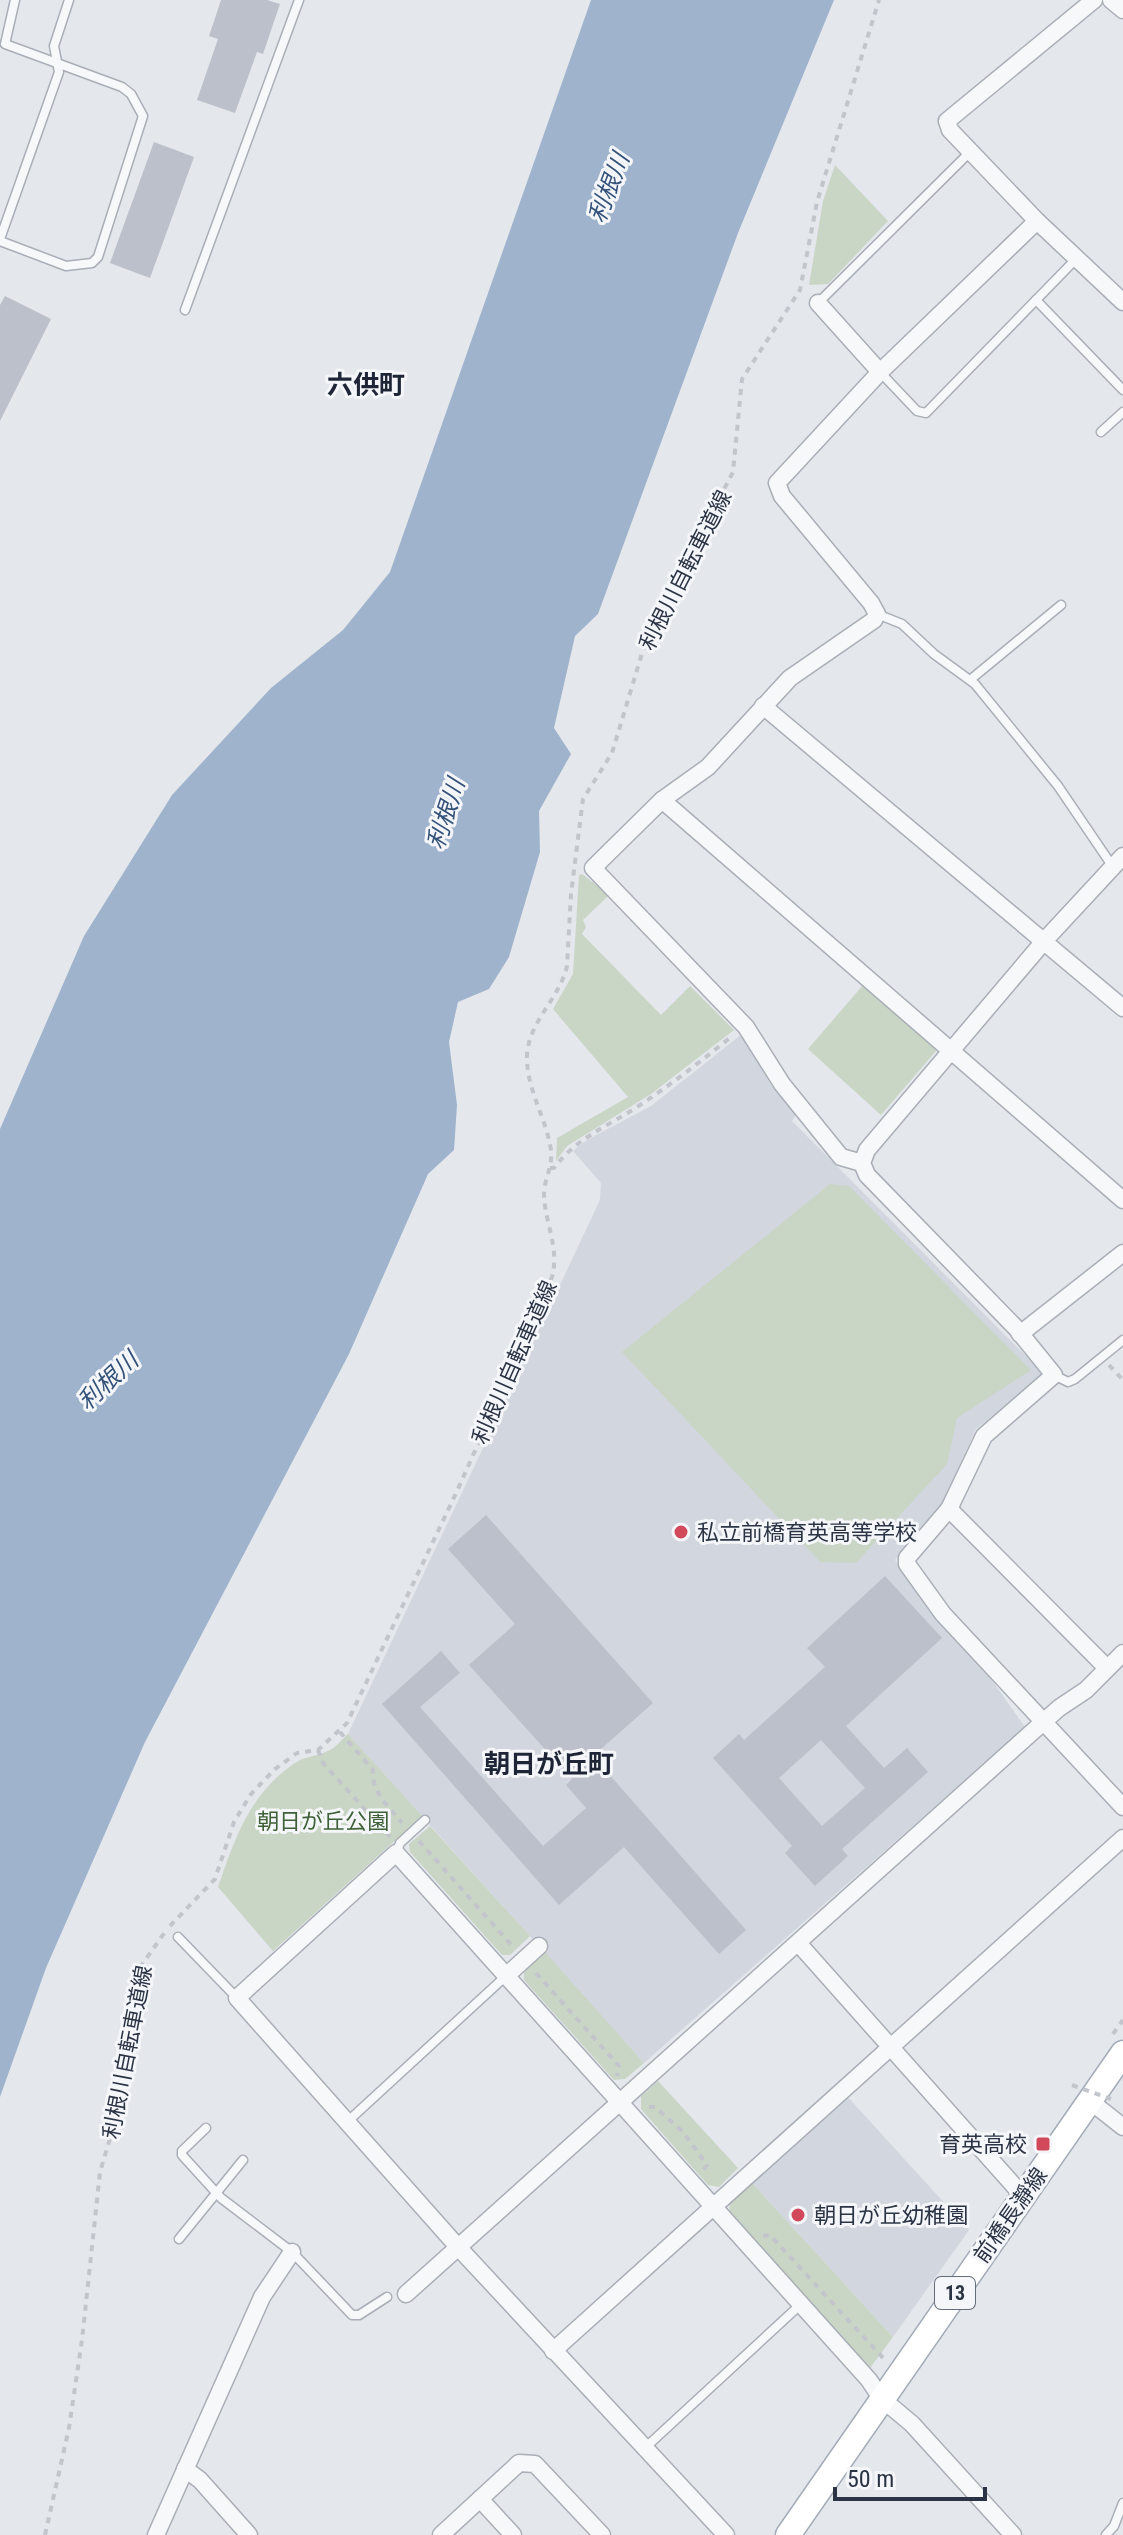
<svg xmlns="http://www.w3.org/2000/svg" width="1123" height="2535" viewBox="0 0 1123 2535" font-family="'Roboto Condensed','Noto Sans JP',sans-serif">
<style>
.built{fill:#d2d6de}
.green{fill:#c9d6c5}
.water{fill:#9fb4cc}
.building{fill:#bbc0ca;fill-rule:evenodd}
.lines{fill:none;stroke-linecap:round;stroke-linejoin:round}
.lane-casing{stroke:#a9aeb7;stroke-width:11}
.street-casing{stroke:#a9aeb7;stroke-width:19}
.primary-casing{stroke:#a3abb8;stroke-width:27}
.path{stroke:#c2c5cb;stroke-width:4;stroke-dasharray:6 6;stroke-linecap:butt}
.lane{stroke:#f7f8fa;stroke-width:8}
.street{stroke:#f7f8fa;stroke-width:16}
.primary{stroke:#fff;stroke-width:24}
.path-bridge{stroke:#c2c5cb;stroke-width:4;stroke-dasharray:6 6;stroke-linecap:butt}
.poi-dot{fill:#d1495b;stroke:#f4f6f9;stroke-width:3}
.labels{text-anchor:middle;stroke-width:6;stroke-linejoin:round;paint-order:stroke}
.shield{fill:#f4f6f9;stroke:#676e7b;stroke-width:2}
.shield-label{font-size:20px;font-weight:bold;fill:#2b3445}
.street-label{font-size:22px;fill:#2b3445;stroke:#f4f6f9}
.poi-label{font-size:22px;fill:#2b3445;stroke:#f4f6f9;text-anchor:start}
.park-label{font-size:22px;fill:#3f6138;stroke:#f4f6f9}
.water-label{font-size:24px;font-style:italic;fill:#34527a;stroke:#f4f6f9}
.quarter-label{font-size:26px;font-weight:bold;fill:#1d2536;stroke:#f4f6f9}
</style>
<rect width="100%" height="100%" fill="#e4e7ec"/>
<g class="built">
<polygon points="742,1034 771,1085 796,1115 792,1121 1044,1374 976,1429 942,1504 895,1560 948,1630 986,1672 1025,1727 644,2063 348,1734 600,1200 601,1183 573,1151 587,1140 651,1106"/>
<polygon points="846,2095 969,2230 893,2337 752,2183"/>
</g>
<g class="green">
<polygon points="835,165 888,221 828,284 809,285 823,201"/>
<polygon points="582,874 609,895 583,920 586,927 582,934 661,1015 690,986 734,1030 651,1094 567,1146 556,1161 557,1138 628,1097 553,1009 573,974 579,875"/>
<polygon points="864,984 933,1042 936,1051 881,1115 808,1049"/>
<polygon points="830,1184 849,1186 1031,1370 957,1418 947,1464 856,1563 820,1562 622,1352"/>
<path d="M348,1734L422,1816L273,1951L218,1887C235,1838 250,1793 295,1763C305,1756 319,1756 330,1750C336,1747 342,1739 348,1734Z"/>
<polygon points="430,1826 530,1936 510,1955 502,1955 410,1852 409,1844"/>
<polygon points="544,1951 644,2063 625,2079 614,2080 524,1980 524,1971"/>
<polygon points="658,2081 738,2168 719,2187 708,2185 641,2109 641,2096"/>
<polygon points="752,2183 893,2337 870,2368 729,2213 730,2201"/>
</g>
<polygon class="water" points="591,0 834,0 738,233 598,614 575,636 554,728 571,754 539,811 540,852 509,957 489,989 458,1002 449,1042 457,1105 454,1150 428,1174 349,1354 145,1742 46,1968 0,2097 0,1129 84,936 172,795 271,688 343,630 390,572"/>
<g class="building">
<polygon points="221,0 267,0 280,4 263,54 257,52 235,113 197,100 218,39 209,36"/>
<polygon points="154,142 194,157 150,278 110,263"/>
<polygon points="5,296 51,319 0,421 0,305"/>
<polygon points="486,1515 653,1703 593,1756 746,1930 719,1954 624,1847 559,1905 382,1704 441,1651 460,1673 420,1707 543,1846 586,1808 566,1785 572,1779 469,1665 515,1624 448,1549"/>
<path d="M885,1576L942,1638L846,1726L884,1768L907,1748L928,1772L842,1849L848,1856L815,1886L785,1853L792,1846L713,1758L739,1734L744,1740L825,1667L807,1648ZM821,1740L865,1788L822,1826L779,1778Z"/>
</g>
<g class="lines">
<g class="lane-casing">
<g id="lane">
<polyline points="0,239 59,72 54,46 69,0"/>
<polyline points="0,241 66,266 92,263 98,257 143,116 131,94 122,87 5,44 15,0"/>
<polyline points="1036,300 1123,390"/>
<polyline points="818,303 970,152"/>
<polyline points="185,310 299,0"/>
<polyline points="880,372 917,411 926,413 1076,259"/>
<polyline points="1101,432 1123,412"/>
<polyline points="877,614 902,624 934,654 975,684 1058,786 1113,867"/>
<polyline points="970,680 1061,605"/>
<polyline points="1054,1375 1068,1382 1075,1379 1123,1340"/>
<polyline points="396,1853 400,1843 425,1820"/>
<polyline points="178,1937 237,1998"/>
<polyline points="347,2122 507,1975"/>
<polyline points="206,2128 182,2151 182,2155 221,2198 292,2252 352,2315 359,2315 387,2297"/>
<polyline points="179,2239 243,2160"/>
<polyline points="646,2447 800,2305"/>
<polyline points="1106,2535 1114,2526 1123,2503"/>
</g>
</g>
<g class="street-casing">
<g id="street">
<polyline points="1094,0 947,121 950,130 1037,221 1123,302"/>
<polyline points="1111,0 1123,10"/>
<polyline points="818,303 880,372"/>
<polyline points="763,706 1123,1008"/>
<polyline points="662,800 1123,1200"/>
<polyline points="1123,856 1045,940 867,1150 862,1163 867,1175 1016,1328 1054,1375 984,1436 949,1509 907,1558 907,1564 943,1614 1123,1807"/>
<polyline points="862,1163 841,1157 782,1084 746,1027 593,868 662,800 708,767 790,678 874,620 877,614 871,603 782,496 777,483 880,372 1037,221"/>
<polyline points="1020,1334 1123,1253"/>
<polyline points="949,1509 1107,1668"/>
<polyline points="799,1944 1023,2196"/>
<polyline points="507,1975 539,1946"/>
<polyline points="1090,2101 1123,2127"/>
<polyline points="406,2294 1059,1708 1086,1690 1123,1653"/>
<polyline points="553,2351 1123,1838"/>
<polyline points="185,2469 200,2480 249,2535"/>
<polyline points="480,2499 513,2535"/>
<polyline points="156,2535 262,2297 292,2252"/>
<polyline points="441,2535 519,2463 535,2464 602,2535"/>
<polyline points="726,2535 458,2247 237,1998 396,1853 869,2380 881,2398 912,2424 1013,2535"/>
</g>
</g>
<g class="primary-casing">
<polyline id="primary" points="788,2535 1123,2053"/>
</g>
<g class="path">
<path d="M550,1168H554C577,1137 609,1126 640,1105C672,1084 701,1061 731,1037"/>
<polyline points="1109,1365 1123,1380"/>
<path d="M340,1732L373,1770C371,1792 389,1807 402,1823"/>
<polyline points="318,1750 323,1763 390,1837"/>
<polyline points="419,1841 514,1948"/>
<path d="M170,1926L215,1879L234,1822L251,1794L275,1769L297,1753L318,1750L347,1723L458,1489L552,1277C560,1247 544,1222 544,1192C545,1178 553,1165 551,1150C546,1117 526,1089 527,1055C529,1021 560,998 567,966L571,894L583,799L612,753L643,650L656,620L733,472L742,379L800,290L817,202L879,0"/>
<polyline points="536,1973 619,2066 617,2076"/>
<polyline points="1113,2034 1123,2020"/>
<polyline points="649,2107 655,2107 683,2132 707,2165 703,2171"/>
<polyline points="763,2236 770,2235 884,2359"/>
<polyline points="45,2535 69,2428 82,2340 100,2172 117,2115 141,1966 165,1932"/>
</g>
<use href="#lane" class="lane"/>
<use href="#street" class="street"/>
<use href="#primary" class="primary"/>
<polyline class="path-bridge" points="1072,2085 1111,2099"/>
</g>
<g class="poi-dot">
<circle cx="681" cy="1532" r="8"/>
<rect x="1035" y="2136" width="16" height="16" rx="4"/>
<circle cx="798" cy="2215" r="8"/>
</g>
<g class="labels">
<rect class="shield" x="935" y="2277" width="40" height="32" rx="6"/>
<g class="shield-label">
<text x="955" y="2300">13</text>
</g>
<g class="street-label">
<text transform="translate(685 570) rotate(-63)" y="8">利根川自転車道線</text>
<text transform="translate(514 1362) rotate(-66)" y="8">利根川自転車道線</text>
<text transform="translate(127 2052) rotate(-79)" y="8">利根川自転車道線</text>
<text transform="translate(1010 2215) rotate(-55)" y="8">前橋長瀞線</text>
</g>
<g class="poi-label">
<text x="697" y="1540">私立前橋育英高等学校</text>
<text x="1027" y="2152" text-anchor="end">育英高校</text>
<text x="814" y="2223">朝日が丘幼稚園</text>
</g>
<g class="park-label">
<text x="323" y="1829">朝日が丘公園</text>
</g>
<g class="water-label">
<text transform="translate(609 188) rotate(-69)" y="8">利根川</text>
<text transform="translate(446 814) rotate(-72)" y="8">利根川</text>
<text transform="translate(108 1381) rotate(-43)" y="8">利根川</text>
</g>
<g class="quarter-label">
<text x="366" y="394">六供町</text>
<text x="549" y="1773">朝日が丘町</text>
</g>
</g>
<path d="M835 2487v12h150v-12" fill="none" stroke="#2b3445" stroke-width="4"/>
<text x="847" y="2487" font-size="24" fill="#2b3445" stroke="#f4f6f9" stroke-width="6" paint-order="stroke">50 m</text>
</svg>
